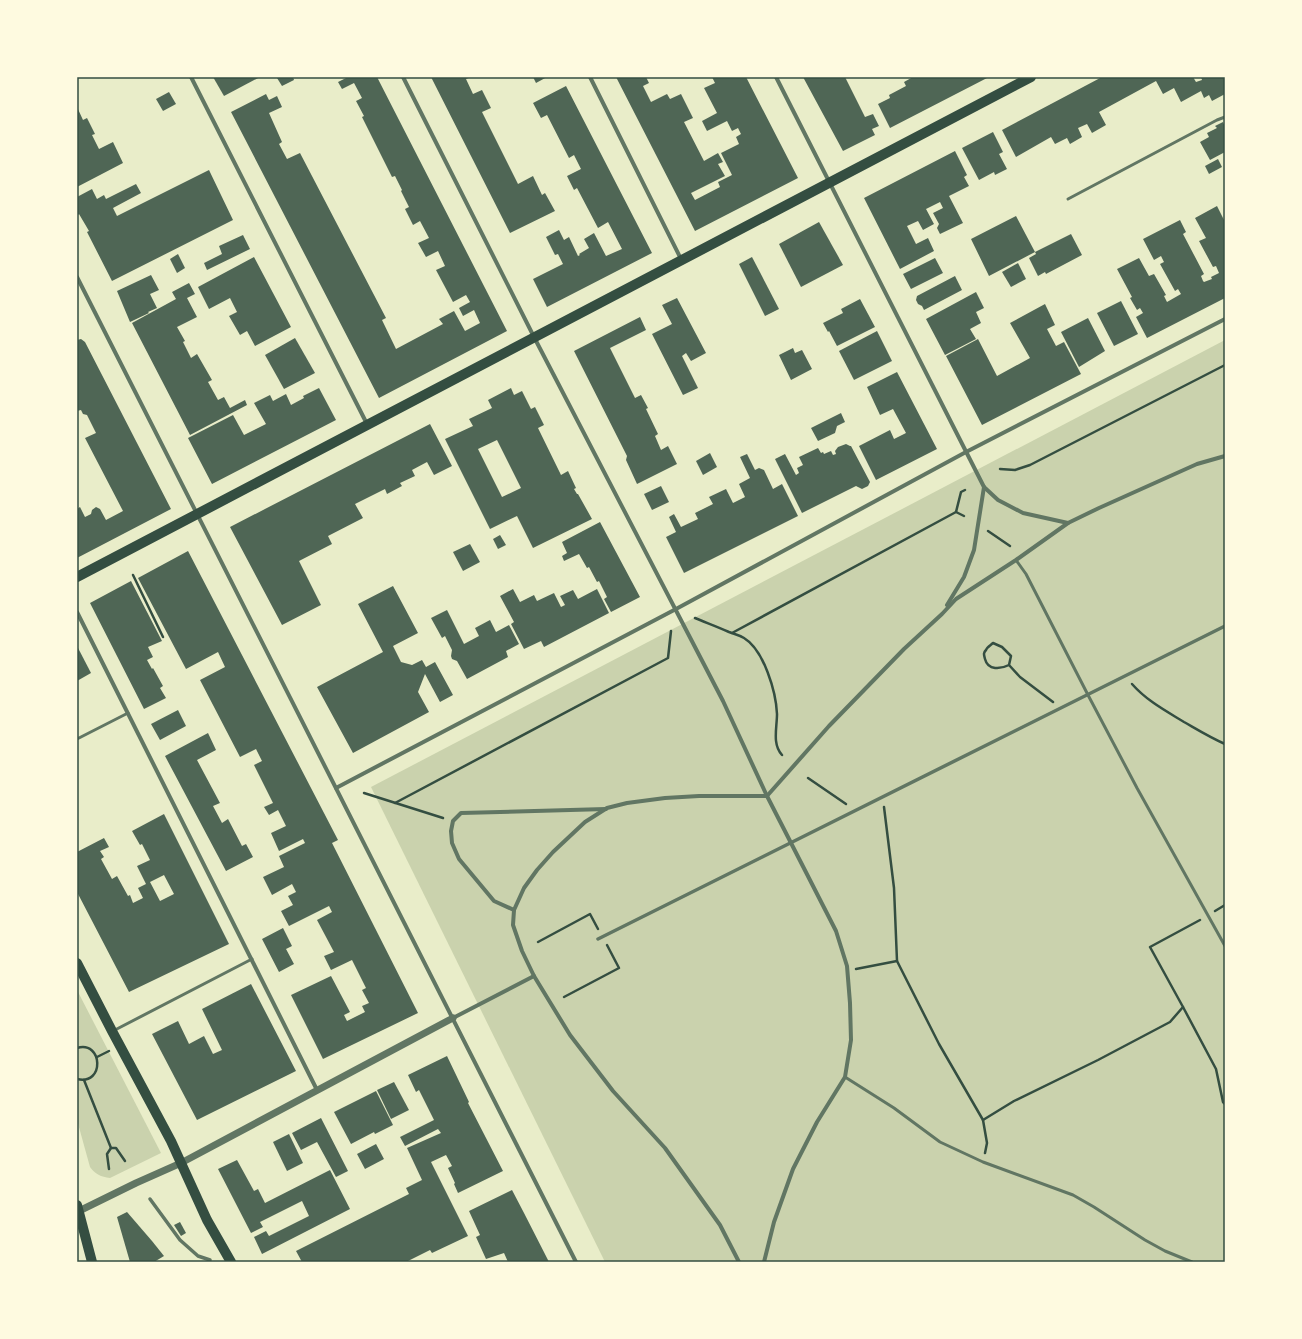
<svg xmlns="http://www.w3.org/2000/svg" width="1302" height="1339" viewBox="0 0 1302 1339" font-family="'Times New Roman',serif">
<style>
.green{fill:#cad2ad}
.building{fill:#4f6655;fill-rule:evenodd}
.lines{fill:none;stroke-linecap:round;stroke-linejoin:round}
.path{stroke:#344e41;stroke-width:2.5}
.service{stroke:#617663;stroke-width:3}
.pedestrian{stroke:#617663;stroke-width:3.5}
.minor{stroke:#617663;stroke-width:4}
.tertiary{stroke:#617663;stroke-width:7}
.primary{stroke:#344e41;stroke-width:10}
.neatline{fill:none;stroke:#344e41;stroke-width:1.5}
</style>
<rect width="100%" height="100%" fill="#e9edc9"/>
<g class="green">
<polygon points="1225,340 1225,1262 605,1262 371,787"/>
<path d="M77,990L161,1153L110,1178C101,1177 95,1174 90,1167L77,1120Z"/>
</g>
<g class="building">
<polygon points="213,77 260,77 224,96"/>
<polygon points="279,77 293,77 294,80 282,86 277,78"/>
<polygon points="348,77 377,77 507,331 379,398 231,112 266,94 269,100 277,96 282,107 269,113 282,142 279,144 287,159 300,153 386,318 382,320 396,349 443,324 439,319 454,311 465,331 480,323 474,310 463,316 459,308 470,302 466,295 453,302 436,270 445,266 438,251 426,257 418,243 429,238 420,221 413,225 405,209 409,207 401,191 402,190 395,176 392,177 362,117 364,116 356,101 362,98 354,83 342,89 338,82"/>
<polygon points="431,77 471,77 466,79 473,94 482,90 491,108 482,112 518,184 533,176 542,195 545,193 555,211 510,233"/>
<polygon points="533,77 547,77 536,83"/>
<polygon points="616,77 646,77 649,83 643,86 651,102 667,94 670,99 681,94 693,118 684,122 704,161 718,153 723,162 718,164 725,176 691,193 695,200 720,187 718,182 732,175 721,153 739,144 736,137 741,134 738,128 732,131 727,121 707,131 702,121 717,113 704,88 715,83 712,77 746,77 798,178 695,231"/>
<polygon points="803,77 845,77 865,117 873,114 879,126 872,129 875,135 843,151"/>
<polygon points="913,77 932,77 932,78 935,77 987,77 987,78 890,128 878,104 890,98 889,95 906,86 904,82"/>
<polygon points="1102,77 1193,77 1196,82 1202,80 1201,77 1225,77 1225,94 1212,101 1209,95 1204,98 1201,91 1181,102 1174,88 1163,94 1156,81 1099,112 1106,125 1092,133 1087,124 1078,128 1082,137 1070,144 1067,138 1055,144 1051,137 1016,157 1002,130"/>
<polygon points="566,86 652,253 547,307 533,279 563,264 558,254 555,255 546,237 559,230 564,240 569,237 578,256 580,255 579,254 589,248 584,239 594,233 606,256 622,249 608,222 598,228 577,188 574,190 567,176 581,169 574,155 569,158 547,115 541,118 533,103"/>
<polygon points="169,92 176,104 163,111 156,99"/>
<polygon points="77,107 83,120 87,118 95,134 92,135 99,149 113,142 123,163 77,187"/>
<polygon points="1223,122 1225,127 1225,152 1210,160 1200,142 1209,137 1207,133 1217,128 1215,126"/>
<polygon points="993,132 1003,152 999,154 1007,169 995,175 994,172 979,180 962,148"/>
<polygon points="955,151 967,175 964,177 969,186 949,196 963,223 940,234 937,228 939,224 933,213 943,208 940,202 926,209 934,224 923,230 918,221 907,226 916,244 928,238 934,251 900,269 864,198"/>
<polygon points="1218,159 1222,167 1209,174 1205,166"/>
<polygon points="209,170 233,220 112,281 87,232 89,231 79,214 78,215 77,214 77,197 92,189 97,199 104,195 106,199 136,184 141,193 113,208 117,216"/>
<polygon points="1217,206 1225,222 1225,298 1147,338 1136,317 1143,313 1140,308 1137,310 1130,298 1132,297 1117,269 1139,258 1149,276 1154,274 1166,295 1164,296 1167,302 1181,294 1178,289 1175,291 1160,264 1164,262 1161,256 1154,260 1143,239 1180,220 1186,232 1183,234 1204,274 1201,276 1203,281 1204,282 1212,279 1211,277 1219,273 1216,266 1213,267 1199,241 1206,238 1195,218"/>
<polygon points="1016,216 1035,252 1071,234 1082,255 1046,274 1045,272 1038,276 1029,258 1036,254 1035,252 989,276 971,239"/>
<polygon points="819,222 843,265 801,287 779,244"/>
<polygon points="243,235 250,249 207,270 204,263 222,254 219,246"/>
<polygon points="178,254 185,268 177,273 170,259"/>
<polygon points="254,257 291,327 255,346 247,331 240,335 229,316 237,312 230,298 209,309 198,287"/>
<polygon points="752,257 779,309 765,316 739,264"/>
<polygon points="935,258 943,273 911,289 903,274"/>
<polygon points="1018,263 1026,279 1011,287 1002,272"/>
<polygon points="151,275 159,290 150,294 157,308 148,312 149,313 130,322 117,291"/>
<polygon points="955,276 962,290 924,310 922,306 918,304 916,300 917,296"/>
<polygon points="189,283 195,294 187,298 197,317 177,327 185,341 183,342 191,358 197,354 212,380 208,382 218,400 224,397 230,408 245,400 247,405 190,435 132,323 176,299 172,292"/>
<polygon points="976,292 984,308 976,312 981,323 970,329 976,339 945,355 926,319"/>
<polygon points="677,298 706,353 691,361 686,353 682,356 698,388 683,395 652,334 672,324 662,305"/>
<polygon points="860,299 875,327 837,346 829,331 828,332 823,323 843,313 841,309"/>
<polygon points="1121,301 1138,334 1114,346 1097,313"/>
<polygon points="1045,304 1055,325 1047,329 1056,346 1064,342 1081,374 982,425 946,356 978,339 997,376 1030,358 1010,323"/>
<polygon points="640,317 646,330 610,348 635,398 641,395 648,408 646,409 658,434 655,436 661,450 668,446 677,464 637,484 626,460 627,456 574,351"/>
<polygon points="1088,318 1105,351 1079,367 1061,332"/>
<polygon points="877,331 892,361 854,380 839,351"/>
<polygon points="295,338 315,373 284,389 265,355"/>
<polygon points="81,339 85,342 171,509 77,558 77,509 80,507 85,517 91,514 92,510 96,507 100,509 106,520 123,511 85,438 96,433 87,415 83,414 81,410 77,411 77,340"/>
<polygon points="793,348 795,353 802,350 812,369 791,380 779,355"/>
<polygon points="897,372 937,449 876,480 859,446 890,430 894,439 906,433 893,409 880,415 867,387"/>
<polygon points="319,388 336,420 212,484 188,438 233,415 244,435 266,424 254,403 270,395 273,401 286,394 291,405 304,398 303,396"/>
<path d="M511,388L514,395L522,391L531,409L535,407L544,425L538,428L561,475L568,471L576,488L574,489L577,494H578L592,519L533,548L517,516L490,529L445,439L473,426L469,419L492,408L488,400ZM497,440L521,488L502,497L478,449Z"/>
<polygon points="841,413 845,422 837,426 835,433 818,441 811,428"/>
<polygon points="430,424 452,466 434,475 427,462 412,470 415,476 400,483 402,486 387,494 385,489 355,504 363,518 328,536 332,544 299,561 321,605 282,625 230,527"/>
<polygon points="846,444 850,446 851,446 870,482 868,486 862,489 856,486 802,513 775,459 785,454 796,475 799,473 797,468 803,465 799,457 818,448 821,453 823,452 824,454 831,451 833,455 836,454 835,451 838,447"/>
<polygon points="710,453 717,467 703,475 696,461"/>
<polygon points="747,454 755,470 759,468 764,470 773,489 782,484 798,516 684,573 666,537 676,532 669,517 674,514 681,527 698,519 695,513 713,504 709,497 726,489 733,503 745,497 739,484 750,478 740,457"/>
<polygon points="661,486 669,502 652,510 644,494"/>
<polygon points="600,522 640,597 611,612 604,599 607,597 599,581 597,582 589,567 587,568 579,554 564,561 562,556 567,553 562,542"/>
<polygon points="500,535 506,545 498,549 493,539"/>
<polygon points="470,544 480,562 463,571 453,552"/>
<polygon points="188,551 338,840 332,843 418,1013 323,1059 291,995 331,976 350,1012 344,1015 347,1021 365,1012 362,1006 369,1003 362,990 366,988 352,960 331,970 324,956 334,952 317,920 332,912 329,906 289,926 281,911 293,905 288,896 296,892 292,884 272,895 263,877 284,867 279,856 305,843 303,839 279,851 271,833 286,826 278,810 269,815 264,807 273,803 254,765 262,761 256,749 240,757 200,680 225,667 218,652 186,669 138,578"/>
<polygon points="131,581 162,641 148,647 153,657 147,660 152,669 153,668 163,686 160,688 166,698 144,709 90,603"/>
<polygon points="393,586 418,633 393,646 401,662 412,665 422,660 426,667 435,662 453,695 440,702 425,674 418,692 429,712 353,753 317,687 383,652 358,604"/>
<polygon points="513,589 520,602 534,595 537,601 554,593 561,607 565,605 560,596 573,590 578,599 597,589 609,613 544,647 541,641 524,649 511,624 514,622 500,596"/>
<polygon points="447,610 464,644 479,636 475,628 490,620 496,632 509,625 519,644 506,651 508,657 467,679 457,661 452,659 451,656 452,650 445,636 442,638 431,618"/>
<polygon points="77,646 91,673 77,681"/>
<polygon points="178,710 186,726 160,740 151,724"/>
<polygon points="208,733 216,750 197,760 220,803 213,806 222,823 228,819 242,846 246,844 253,857 226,871 165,756"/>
<path d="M164,814L229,944L129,992L77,892V852L104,838L109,847L100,851L104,857L101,859L112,879L117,876L128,896L130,895L133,903L143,898L138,888L146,884L137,866L150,860L142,844L140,845L132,831ZM164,875L174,894L160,901L150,882Z"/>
<polygon points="283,928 292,946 286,949 294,964 279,972 262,939"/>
<polygon points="251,984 296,1071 197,1120 152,1034 178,1021 189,1044 204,1036 213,1054 222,1050 202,1009"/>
<polygon points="447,1056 469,1102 468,1103 503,1171 458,1193 454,1184 455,1183 448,1168 452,1166 446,1155 431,1162 468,1236 432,1253 430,1250 406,1262 302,1262 296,1251 409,1194 406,1188 422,1180 407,1148 441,1133 438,1129 405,1146 400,1137 434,1120 419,1090 416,1092 408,1075"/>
<polygon points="394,1082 409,1110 391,1119 377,1090"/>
<polygon points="376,1091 393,1125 375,1134 374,1132 351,1144 334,1112"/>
<polygon points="321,1118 348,1171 336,1177 317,1142 301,1150 292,1133"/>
<polygon points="289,1134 303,1163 287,1171 273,1142"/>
<polygon points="376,1144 384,1159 365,1169 357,1154"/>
<polygon points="237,1160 254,1191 258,1189 265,1203 330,1170 350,1209 262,1254 254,1237 266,1231 269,1236 309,1216 302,1201 260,1222 263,1227 251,1233 218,1169"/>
<polygon points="512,1190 524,1213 549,1262 508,1262 504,1253 486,1259 476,1237 480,1235 469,1211"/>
<polygon points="127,1212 152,1241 164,1256 154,1262 130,1262 117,1217"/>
<polygon points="180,1222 186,1233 181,1236 174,1225"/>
</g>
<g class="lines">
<g class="path">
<polyline points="1000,469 1015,470 1030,465 1225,365"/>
<polyline points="956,512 964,516"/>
<polyline points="988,531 1010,546"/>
<polyline points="133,575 163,637"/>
<path d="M695,618C707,623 718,627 729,632C734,634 739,635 744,638C764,650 776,692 777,714C777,728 772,744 782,755"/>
<polyline points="732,633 956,512 961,492 965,490"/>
<path d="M1009,665C1001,669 988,671 985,659C984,655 983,653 986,650C987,647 991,645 993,643L1002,647L1011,656L1009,665L1020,677L1053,702"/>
<path d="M1132,684C1147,701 1166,711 1184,722C1198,730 1211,738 1225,744"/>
<polyline points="808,778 846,804"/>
<polyline points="364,793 443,818"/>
<polyline points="395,803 668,658 671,631"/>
<polyline points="884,807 894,888 897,961 939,1044 983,1120 987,1143 985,1153"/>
<polyline points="1215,911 1225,905"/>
<polyline points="538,942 590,914 598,929"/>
<polyline points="856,969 897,961"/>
<polyline points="564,997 619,968 607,945"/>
<polyline points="1183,1007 1216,1069 1223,1102 1225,1104"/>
<path d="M77,1048C103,1040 105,1086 77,1079"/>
<polyline points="97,1057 109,1051"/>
<polyline points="84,1080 111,1148 116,1148 125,1161"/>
<polyline points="983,1120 1014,1101 1098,1060 1170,1022 1183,1007 1150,947 1200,920"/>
<polyline points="109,1169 107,1154 111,1148"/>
</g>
<g class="service">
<polyline points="1068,199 1217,120 1225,117"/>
<polyline points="1016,560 1026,574 1088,695 1137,788 1225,946"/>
<polyline points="77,739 128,713"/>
<polyline points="113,1031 252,959"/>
<polyline points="845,1077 894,1108 940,1142 983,1162 1073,1195 1094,1207 1145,1240 1165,1251 1192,1262"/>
</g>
<g class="pedestrian">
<polyline points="598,939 1225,626"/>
<polyline points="150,1199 180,1240 198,1256 210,1260"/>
</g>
<g class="minor">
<polyline points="191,77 367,424"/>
<polyline points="403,77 534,337 723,701 767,796 836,931 847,966 850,1003 851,1040 845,1077 817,1122 793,1169 774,1222 764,1262"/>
<polyline points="590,77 681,259"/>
<polyline points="776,77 984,487 998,500 1023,513 1068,523"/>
<polyline points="77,277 576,1262"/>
<polyline points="947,605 964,577 974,550 984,487"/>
<polyline points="77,612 317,1090"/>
<polyline points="336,788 676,609 966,452 1225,319"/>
<polyline points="514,910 494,901 459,859 452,843 451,831 453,821 461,813 606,809"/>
<polyline points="453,1018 534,976"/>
<polyline points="739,1262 720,1225 665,1148 613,1091 570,1035 534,976 522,951 513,925 514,910 524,888 537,870 553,852 585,822 607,808 627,803 665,798 699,796 767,796 829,726 904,649 942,614 956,599 1016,560 1068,523 1099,508 1197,464 1225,456"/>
</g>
<polyline class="tertiary" points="79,1211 136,1183 181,1163 453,1018"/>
<g class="primary">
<polyline points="77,577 1031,77"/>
<polyline points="77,963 112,1031 171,1141 207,1220 231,1262"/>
<polyline points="77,1205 92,1262"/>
</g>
</g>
<rect width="1302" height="1339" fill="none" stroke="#fefae0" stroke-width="156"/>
<rect x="78" y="78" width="1146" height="1183" class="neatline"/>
</svg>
